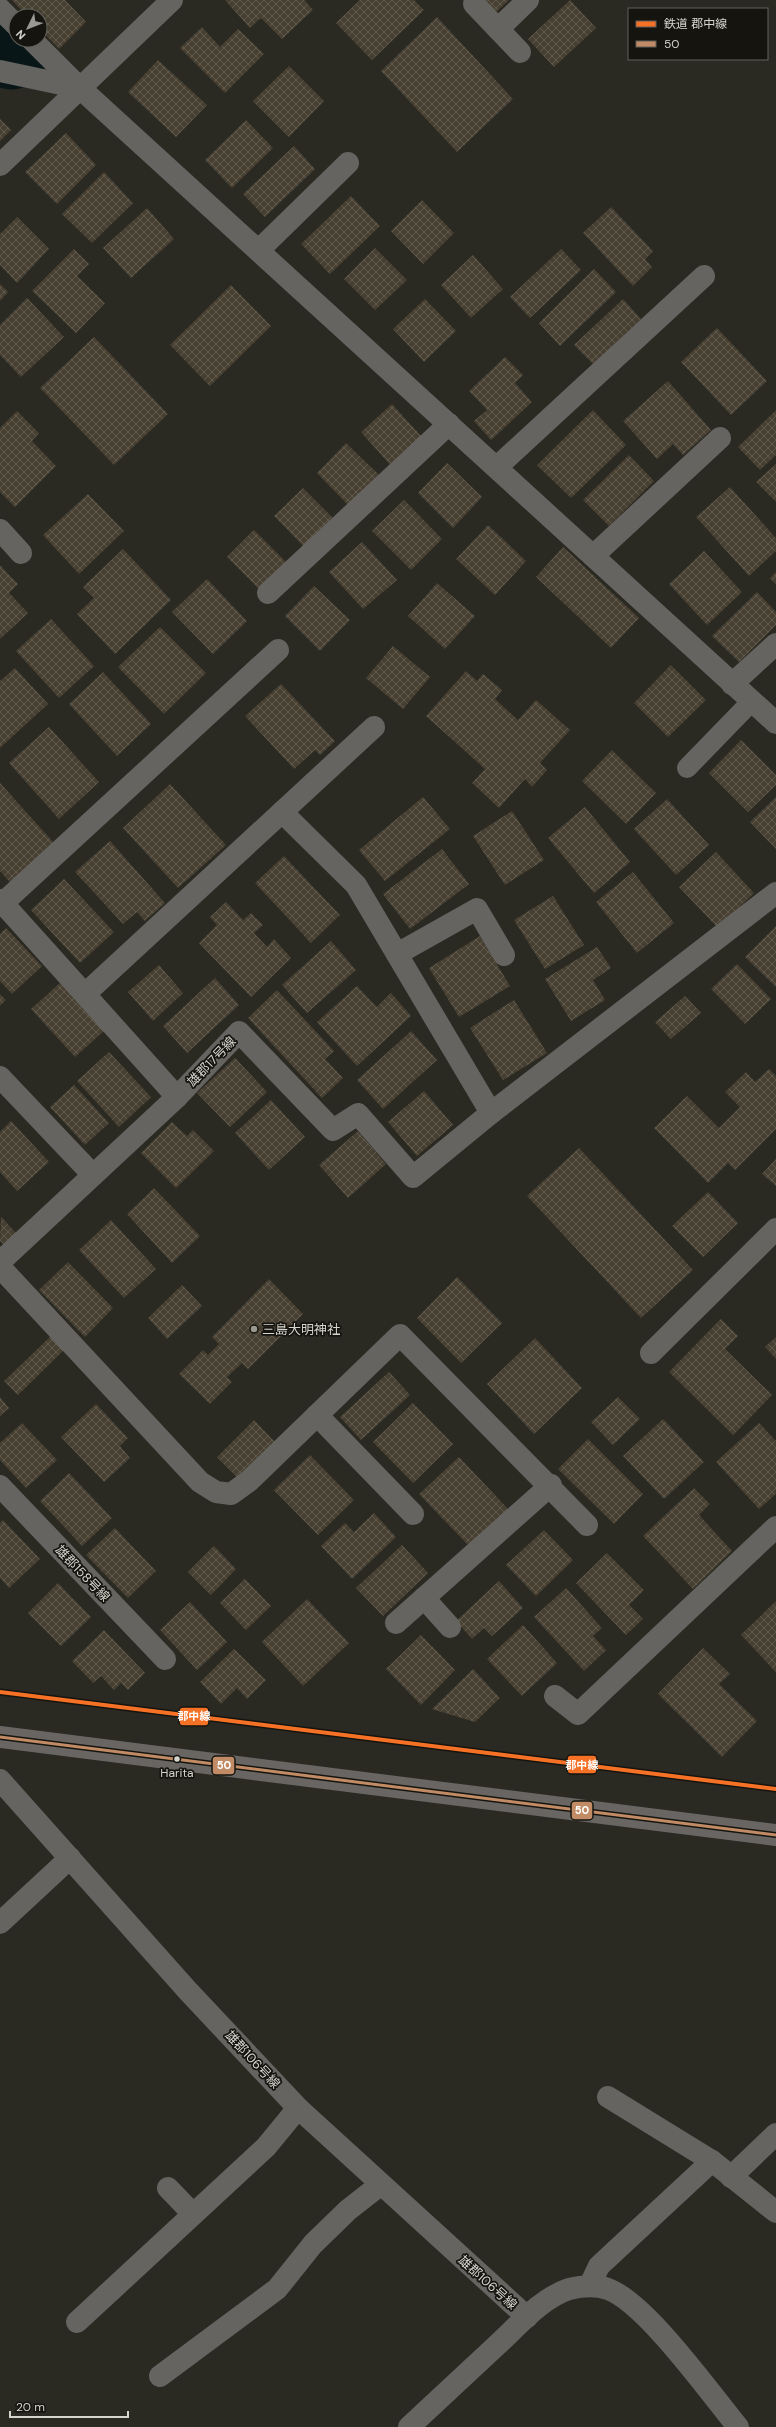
<svg xmlns="http://www.w3.org/2000/svg" width="776" height="2427" viewBox="0 0 776 2427" font-family="'DM Sans','Noto Sans JP',sans-serif">
<style>
.lines{fill:none;stroke-linecap:round;stroke-linejoin:round}
.river{stroke:#081617;stroke-width:71}
.building{fill:url(#building-cross-hatch)}
.lane{stroke:#666461;stroke-width:20}
.street{stroke:#666461;stroke-width:22}
.secondary{stroke:#686563;stroke-width:22}
.bus-1-casing{stroke:#15140f;stroke-width:6}
.bus-1{stroke:#c18c65;stroke-width:3}
.rail-1-casing{stroke:#15140f;stroke-width:7}
.rail-1{stroke:#f47126;stroke-width:4}
.poi-dot{fill:#9a9991;stroke:#15140f;stroke-width:1.5}
.bus-dot{fill:#d6d5cd;stroke:#15140f;stroke-width:1.5}
.labels{text-anchor:middle;stroke-width:3.5;stroke-linejoin:round;paint-order:stroke}
.bus-label{font-size:12px;fill:#d6d5cd;stroke:#15140f}
.street-label{font-size:13px;fill:#d6d5cd;stroke:#15140f}
.poi-label{font-size:13px;fill:#d6d5cd;stroke:#15140f;text-anchor:start}
.line-badge{stroke:#15140f;stroke-width:1.5}
.badge-label{font-size:11px;text-anchor:middle;font-weight:bold;fill:#fff}
</style>
<defs>
<pattern id="building-cross-hatch" width="8" height="8" patternUnits="userSpaceOnUse"><rect width="8" height="8" fill="#474032"/><path d="M0 0l8 8M0 8l8-8" fill="none" stroke="#615b4e"/></pattern>
</defs>
<rect width="100%" height="100%" fill="#2a2922"/>
<g class="lines">
<polyline class="river" points="0,51 12,54"/>
</g>
<g class="building">
<polygon points="12,0 65,0 86,22 59,49 40,29 40,16 27,16"/>
<polygon points="225,0 304,0 313,10 282,39 261,18 250,28"/>
<polygon points="360,0 414,0 424,10 372,60 336,23"/>
<polygon points="484,0 509,0 496,12"/>
<polygon points="570,0 596,28 554,67 528,39"/>
<polygon points="437,17 513,99 457,152 381,71"/>
<polygon points="202,27 220,47 238,29 264,54 225,93 180,48"/>
<polygon points="158,60 207,105 176,137 128,92"/>
<polygon points="289,66 324,101 289,137 253,101"/>
<polygon points="0,119 11,130 0,141"/>
<polygon points="246,120 273,148 232,188 205,160"/>
<polygon points="66,133 96,165 57,204 25,172"/>
<polygon points="294,146 315,169 265,217 243,194"/>
<polygon points="104,172 133,203 92,243 62,214"/>
<polygon points="351,196 380,226 330,274 301,244"/>
<polygon points="422,200 454,233 423,264 391,231"/>
<polygon points="611,207 653,251 645,259 652,267 633,286 583,233"/>
<polygon points="147,208 174,239 131,278 103,248"/>
<polygon points="17,217 49,249 17,283 0,265 0,234"/>
<polygon points="375,248 407,280 375,310 344,279"/>
<polygon points="74,249 89,264 77,276 105,303 76,333 32,291"/>
<polygon points="561,249 581,270 530,318 510,297"/>
<polygon points="473,255 503,289 471,318 441,285"/>
<polygon points="594,269 616,292 560,346 539,323"/>
<polygon points="0,284 8,292 0,301"/>
<polygon points="231,285 271,326 210,386 170,345"/>
<polygon points="27,298 64,337 21,377 0,355 0,325"/>
<polygon points="425,299 456,331 424,362 393,329"/>
<polygon points="623,299 641,319 593,364 574,345"/>
<polygon points="717,328 767,381 731,415 681,362"/>
<polygon points="94,337 168,414 114,465 40,388"/>
<polygon points="505,357 523,375 515,383 532,402 491,440 474,421 487,410 469,391"/>
<polygon points="668,381 711,430 683,455 673,444 657,459 623,421"/>
<polygon points="392,404 423,438 392,467 361,432"/>
<polygon points="593,410 626,445 571,498 537,465"/>
<polygon points="776,410 776,455 760,470 738,447"/>
<polygon points="17,411 39,433 32,441 56,466 15,507 0,492 0,428"/>
<polygon points="346,443 381,477 350,507 317,473"/>
<polygon points="629,455 654,481 609,526 583,500"/>
<polygon points="447,463 482,497 453,528 418,493"/>
<polygon points="776,464 776,502 756,482"/>
<polygon points="730,487 776,538 776,551 749,576 696,517"/>
<polygon points="303,488 335,520 306,549 274,516"/>
<polygon points="88,494 124,531 79,574 43,535"/>
<polygon points="404,500 442,539 411,570 372,531"/>
<polygon points="488,525 526,561 495,595 456,559"/>
<polygon points="254,530 287,563 260,590 227,557"/>
<polygon points="362,542 397,580 363,609 329,572"/>
<polygon points="563,547 639,618 611,648 536,577"/>
<polygon points="123,549 171,600 115,654 77,614 94,598 83,587"/>
<polygon points="704,551 742,592 707,625 669,584"/>
<polygon points="0,565 18,584 9,593 28,613 0,639"/>
<polygon points="776,572 776,584 770,578"/>
<polygon points="207,579 247,621 213,654 172,612"/>
<polygon points="437,583 475,616 445,649 408,616"/>
<polygon points="314,586 350,620 320,651 285,616"/>
<polygon points="757,592 776,612 776,625 739,662 712,636"/>
<polygon points="51,619 94,666 59,698 16,651"/>
<polygon points="160,627 206,673 164,714 118,667"/>
<polygon points="393,646 430,677 403,709 366,678"/>
<polygon points="671,665 706,700 668,737 634,703"/>
<polygon points="15,668 48,704 0,748 0,681"/>
<polygon points="466,671 477,681 483,674 502,690 495,699 518,720 536,700 570,730 540,763 547,770 532,787 525,779 499,808 472,783 485,769 426,716"/>
<polygon points="103,672 151,724 117,756 69,704"/>
<polygon points="281,684 335,741 320,755 315,750 294,769 245,716"/>
<polygon points="49,727 99,782 59,819 9,763"/>
<polygon points="741,740 776,775 776,785 748,812 709,773"/>
<polygon points="612,750 656,793 626,824 582,781"/>
<polygon points="0,783 54,843 10,882 0,871"/>
<polygon points="170,784 226,845 178,888 123,828"/>
<polygon points="423,797 450,829 385,881 359,850"/>
<polygon points="776,797 776,849 750,822"/>
<polygon points="667,799 709,845 676,875 634,829"/>
<polygon points="585,807 630,862 594,893 548,838"/>
<polygon points="512,811 544,860 505,885 473,836"/>
<polygon points="110,841 165,903 145,921 137,912 123,924 75,872"/>
<polygon points="442,849 469,884 410,929 383,894"/>
<polygon points="716,852 754,893 718,928 679,887"/>
<polygon points="284,856 340,915 311,943 255,883"/>
<polygon points="633,872 674,923 637,953 596,902"/>
<polygon points="64,879 114,932 80,963 31,910"/>
<polygon points="553,896 584,945 545,969 514,920"/>
<polygon points="226,902 243,920 251,913 263,925 254,933 267,947 274,939 291,958 251,997 199,943 217,925 210,917"/>
<polygon points="776,926 776,987 745,957"/>
<polygon points="6,928 42,966 12,994 0,981 0,934"/>
<polygon points="480,936 510,986 459,1017 429,968"/>
<polygon points="331,941 356,970 307,1013 282,985"/>
<polygon points="597,947 611,968 593,980 605,1000 571,1021 545,979"/>
<polygon points="737,964 771,999 745,1024 711,989"/>
<polygon points="159,965 183,993 153,1021 128,992"/>
<polygon points="215,978 239,1005 187,1053 163,1026"/>
<polygon points="60,983 104,1031 75,1057 31,1009"/>
<polygon points="357,986 377,1007 391,993 411,1016 357,1066 317,1022"/>
<polygon points="277,990 334,1051 325,1059 343,1078 322,1098 248,1018"/>
<polygon points="0,994 6,1000 0,1006"/>
<polygon points="685,996 701,1013 671,1039 655,1022"/>
<polygon points="514,1000 547,1053 503,1080 470,1028"/>
<polygon points="411,1031 437,1060 383,1109 357,1080"/>
<polygon points="109,1052 151,1097 119,1127 77,1081"/>
<polygon points="235,1058 267,1092 230,1127 197,1093"/>
<polygon points="769,1069 776,1076 776,1129 735,1170 728,1163 708,1183 654,1128 687,1096 719,1128 740,1107 725,1092 746,1072 755,1082"/>
<polygon points="74,1085 109,1123 85,1145 50,1107"/>
<polygon points="424,1091 453,1125 417,1156 388,1122"/>
<polygon points="271,1100 305,1137 269,1170 235,1133"/>
<polygon points="11,1121 49,1162 17,1191 0,1172 0,1132"/>
<polygon points="172,1122 187,1136 193,1130 214,1151 176,1188 141,1153"/>
<polygon points="358,1131 386,1164 348,1198 319,1165"/>
<polygon points="579,1148 693,1270 641,1318 527,1196"/>
<polygon points="776,1159 776,1186 762,1174"/>
<polygon points="154,1188 200,1236 172,1263 127,1214"/>
<polygon points="708,1192 738,1223 703,1257 672,1226"/>
<polygon points="1,1217 16,1233 4,1245 0,1241"/>
<polygon points="111,1220 156,1269 124,1298 79,1250"/>
<polygon points="68,1262 113,1308 85,1337 39,1290"/>
<polygon points="457,1277 502,1323 461,1363 417,1318"/>
<polygon points="269,1279 303,1314 248,1369 242,1363 227,1377 232,1382 210,1404 179,1374 203,1350 208,1355 219,1344 212,1337"/>
<polygon points="182,1285 202,1306 167,1339 148,1318"/>
<polygon points="721,1319 738,1336 725,1349 772,1395 733,1435 669,1372"/>
<polygon points="51,1336 64,1350 18,1395 4,1381"/>
<polygon points="776,1337 776,1359 765,1347"/>
<polygon points="535,1338 582,1388 534,1434 487,1384"/>
<polygon points="389,1372 410,1395 361,1440 340,1417"/>
<polygon points="0,1397 9,1408 0,1416"/>
<polygon points="618,1397 640,1419 613,1445 591,1422"/>
<polygon points="413,1403 453,1444 413,1483 373,1442"/>
<polygon points="96,1404 128,1438 120,1446 130,1458 104,1482 61,1437"/>
<polygon points="663,1419 704,1462 664,1499 623,1456"/>
<polygon points="254,1420 275,1442 238,1478 217,1457"/>
<polygon points="22,1423 57,1460 26,1488 0,1460 0,1443"/>
<polygon points="759,1423 776,1441 776,1494 759,1509 716,1462"/>
<polygon points="588,1439 643,1494 614,1524 558,1469"/>
<polygon points="310,1455 354,1500 318,1535 274,1490"/>
<polygon points="459,1457 508,1509 469,1546 419,1494"/>
<polygon points="69,1473 112,1518 82,1546 40,1501"/>
<polygon points="694,1488 710,1504 699,1515 732,1551 693,1589 643,1536"/>
<polygon points="374,1513 396,1537 352,1579 321,1546 345,1523 354,1532"/>
<polygon points="3,1520 40,1559 9,1588 0,1578 0,1523"/>
<polygon points="115,1528 156,1571 128,1598 86,1555"/>
<polygon points="544,1530 573,1560 536,1596 506,1565"/>
<polygon points="402,1545 428,1573 383,1616 356,1588"/>
<polygon points="214,1546 236,1569 211,1595 188,1572"/>
<polygon points="607,1553 644,1590 629,1605 643,1619 626,1635 576,1583"/>
<polygon points="245,1579 271,1606 246,1630 220,1603"/>
<polygon points="499,1581 523,1608 492,1636 484,1628 472,1639 456,1621"/>
<polygon points="58,1583 91,1617 61,1646 28,1613"/>
<polygon points="566,1588 602,1628 593,1636 606,1650 584,1671 534,1617"/>
<polygon points="307,1599 349,1643 303,1686 262,1642"/>
<polygon points="776,1601 776,1672 741,1635"/>
<polygon points="190,1602 227,1642 197,1670 160,1630"/>
<polygon points="523,1625 557,1663 522,1696 487,1659"/>
<polygon points="104,1630 145,1673 128,1690 121,1683 114,1690 101,1676 93,1683 72,1661"/>
<polygon points="421,1635 455,1670 421,1705 386,1669"/>
<polygon points="703,1648 730,1674 719,1684 757,1721 722,1757 658,1694"/>
<polygon points="234,1649 266,1680 247,1699 237,1688 221,1704 200,1682"/>
<polygon points="473,1669 500,1698 475,1722 432,1709"/>
</g>
<g class="lines">
<polyline class="lane" points="687,768 752,701"/>
<g class="street">
<polyline points="474,4 520,52"/>
<polyline points="0,9 16,25"/>
<polyline points="498,29 528,0"/>
<polyline points="32,40 80,88 776,723"/>
<polyline points="0,71 80,88"/>
<polyline points="0,165 172,0"/>
<polyline points="259,250 348,163"/>
<polyline points="497,467 704,276"/>
<polyline points="0,530 21,553"/>
<polyline points="593,556 720,438"/>
<polyline points="268,593 449,424"/>
<polyline points="732,684 776,644"/>
<polyline points="282,812 356,885 491,1113"/>
<polyline points="0,900 177,1097"/>
<polyline points="3,903 278,650"/>
<polyline points="397,954 477,909 504,955"/>
<polyline points="85,994 374,727"/>
<polyline points="0,1077 93,1175"/>
<polyline points="0,1262 177,1097 239,1032 333,1130 358,1114 413,1177 491,1113 776,893"/>
<polyline points="0,1267 200,1482 216,1492 231,1494 249,1481 400,1335 587,1525"/>
<polyline points="651,1353 776,1229"/>
<polyline points="317,1415 413,1514"/>
<polyline points="0,1486 165,1659"/>
<polyline points="424,1598 450,1627"/>
<polyline points="396,1623 551,1485"/>
<polyline points="555,1696 578,1714 776,1527"/>
<polyline points="0,1780 188,1991 298,2108 527,2317"/>
<polyline points="0,1923 70,1858"/>
<polyline points="608,2097 712,2161 776,2212"/>
<polyline points="731,2177 776,2134"/>
<polyline points="168,2188 193,2214"/>
<polyline points="590,2285 599,2266 712,2161"/>
<polyline points="77,2322 266,2147 298,2108"/>
<polyline points="160,2376 277,2289 313,2244 348,2210 380,2185"/>
<path d="M409,2427C438,2400 467,2373 496,2346C517,2327 541,2298 569,2289C582,2286 596,2285 608,2289C646,2303 710,2393 738,2427"/>
</g>
<polyline class="secondary" points="0,1737 776,1835"/>
<g class="bus-1-casing">
<polyline id="bus-1" points="0,1737 776,1835"/>
</g>
<use href="#bus-1" class="bus-1"/>
<g class="rail-1-casing">
<polyline id="rail-1" points="0,1692 776,1789"/>
</g>
<use href="#rail-1" class="rail-1"/>
</g>
<circle class="poi-dot" cx="254" cy="1329" r="4"/>
<circle class="bus-dot" cx="177" cy="1759" r="3.5"/>
<g class="labels">
<g class="bus-label">
<text x="177" y="1777">Harita</text>
</g>
<g class="street-label">
<text transform="translate(211 1061) rotate(-46)" y="5">雄郡17号線</text>
<text transform="translate(83 1573) rotate(46)" y="5">雄郡158号線</text>
<text transform="translate(253 2059) rotate(47)" y="5">雄郡106号線</text>
<text transform="translate(488 2282) rotate(42)" y="5">雄郡106号線</text>
</g>
<g class="poi-label">
<text x="262" y="1334">三島大明神社</text>
</g>
</g>
<g class="line-badge">
<rect x="179" y="1707" width="30" height="19" rx="4" fill="#f47126"/>
<rect x="567" y="1755" width="30" height="19" rx="4" fill="#f47126"/>
<rect x="212" y="1756" width="23" height="19" rx="4" fill="#c18c65"/>
<rect x="571" y="1801" width="22" height="19" rx="4" fill="#c18c65"/>
</g>
<g class="badge-label">
<text x="194" y="1720">郡中線</text>
<text x="582" y="1769">郡中線</text>
<text x="224" y="1769">50</text>
<text x="582" y="1814">50</text>
</g>
<rect x="628" y="8" width="140" height="52" fill="#15140f" stroke="#62615b"/>
<rect x="636" y="21" width="20" height="6" fill="#f47126" stroke="#62615b"/>
<text x="664" y="28" font-size="12" fill="#d6d5cd">鉄道 郡中線</text>
<rect x="636" y="41" width="20" height="6" fill="#c18c65" stroke="#62615b"/>
<text x="664" y="48" font-size="12" fill="#d6d5cd">50</text>
<g transform="translate(28 28) rotate(227)"><circle r="19" fill="#15140f" stroke="#62615b"/>
<path d="M0-3L7 15L0 10L-7 15Z" fill="#9a9991"/>
<text y="-6" font-size="11" font-weight="bold" text-anchor="middle" fill="#d6d5cd">N</text>
</g>
<path d="M10 2411v6h118v-6" fill="none" stroke="#d6d5cd" stroke-width="2"/>
<text x="16" y="2411" font-size="12" fill="#d6d5cd" stroke="#15140f" stroke-width="3" paint-order="stroke">20 m</text>
</svg>
